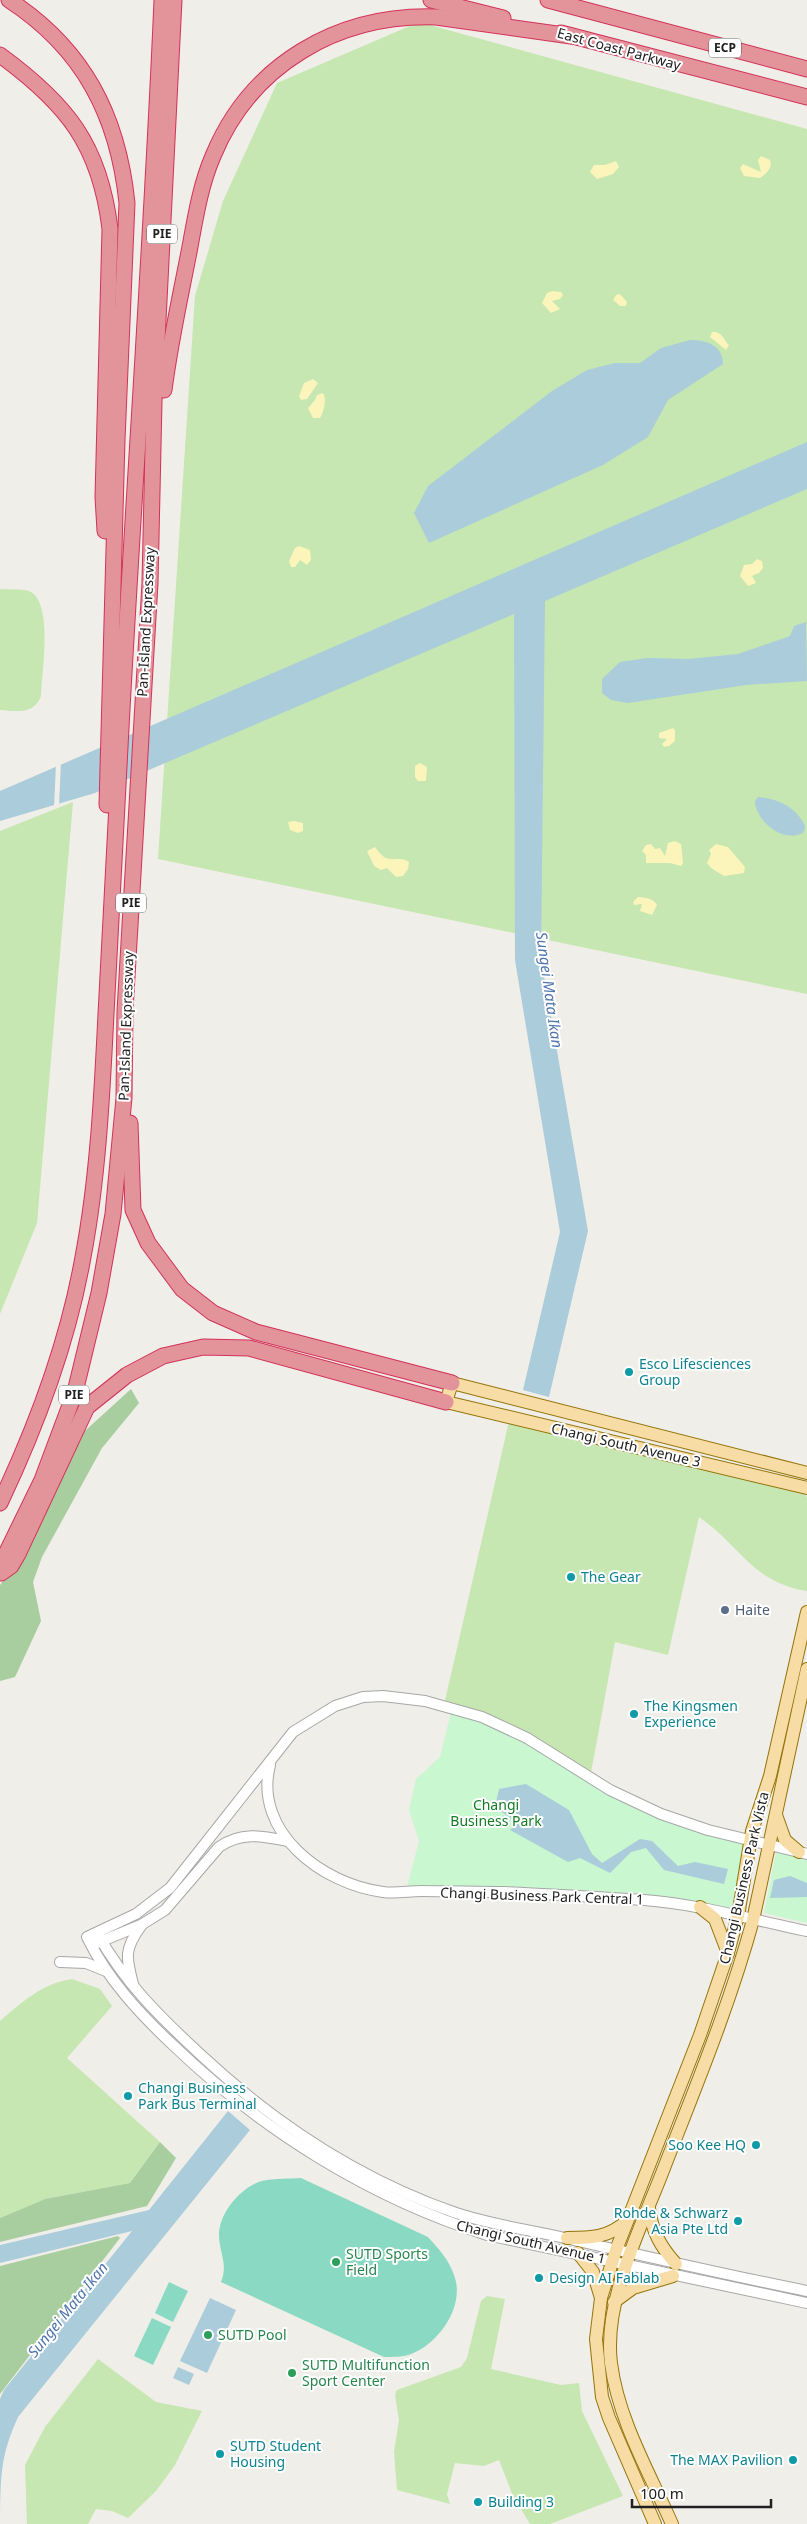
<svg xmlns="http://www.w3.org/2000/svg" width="807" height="2524" viewBox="0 0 807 2524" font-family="'Noto Sans',sans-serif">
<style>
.grass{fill:#c6e7b1}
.forest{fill:#a8cd9f}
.sand{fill:#fbf4bb}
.park{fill:#c8f7d0}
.pitch{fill:#8adac3}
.water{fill:#abccdb}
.pier{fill:#f0eee8}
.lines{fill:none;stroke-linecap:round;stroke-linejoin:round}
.minor-casing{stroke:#a7a7a7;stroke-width:12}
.major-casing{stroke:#947409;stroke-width:14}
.highway-casing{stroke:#d23159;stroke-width:17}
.minor{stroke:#fff;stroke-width:10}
.major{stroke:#f7dca6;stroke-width:12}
.highway{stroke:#e3949b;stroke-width:15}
.culture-dot{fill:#0f9aa8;stroke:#fff;stroke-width:2}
.service-dot{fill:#5c6f8a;stroke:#fff;stroke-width:2}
.leisure-dot{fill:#2e9e5b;stroke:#fff;stroke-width:2}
.labels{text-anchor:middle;stroke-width:4;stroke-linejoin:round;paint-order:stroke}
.shield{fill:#fff;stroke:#636363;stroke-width:1}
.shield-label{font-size:12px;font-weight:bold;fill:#202020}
.street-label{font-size:14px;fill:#202020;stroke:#fff}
.culture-label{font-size:14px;fill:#0d838f;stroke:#fff;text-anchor:start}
.service-label{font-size:14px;fill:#4e5e75;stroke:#fff;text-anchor:start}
.park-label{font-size:14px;fill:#127b25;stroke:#fff}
.leisure-label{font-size:14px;fill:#27864d;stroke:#fff;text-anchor:start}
.water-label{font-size:15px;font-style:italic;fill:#5176ac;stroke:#fff}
</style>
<rect width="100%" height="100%" fill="#f0eee8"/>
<g class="grass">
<polygon points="419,22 807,129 807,994 158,859 195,296 223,201 277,83"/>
<path d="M0,589C9,590 22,588 31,592C53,605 42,673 41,696C34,715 17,711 0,710Z"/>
<polygon points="73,802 37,1223 0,1314 0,831"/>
<path d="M510,1417L802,1491L807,1497V1591C751,1582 740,1545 699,1517L668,1655L615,1642L590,1778L444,1705Z"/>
<path d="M72,1979L100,1989L112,2006L67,2058L160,2142L130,2183L45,2199L0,2218V2021C22,2002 43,1983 72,1979Z"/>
<polygon points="487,2296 505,2299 491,2369 561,2385 579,2383 582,2411 623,2496 550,2524 530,2524 513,2496 499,2460 484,2466 455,2463 447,2494 450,2504 397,2490 394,2452 399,2420 395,2395 397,2390 461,2367 467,2358 481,2301"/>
<polygon points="98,2359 156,2402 202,2411 175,2465 156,2491 128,2518 112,2511 96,2509 88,2524 27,2524 25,2465 45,2427"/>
</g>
<g class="forest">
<polygon points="131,1389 139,1403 102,1448 42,1557 33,1582 41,1621 15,1677 0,1681 0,1585 22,1555 75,1440"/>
<polygon points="160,2142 176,2158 147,2206 0,2242 0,2218 45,2199 130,2183"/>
<polygon points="118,2236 120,2238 0,2394 0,2266"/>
</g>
<g class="sand">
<path d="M761,156L770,160C773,168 766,174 760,178L744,176L740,168L743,164L761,172L758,160Z"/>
<polygon points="616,161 619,167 613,174 597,179 590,172 594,165 605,165"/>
<polygon points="552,291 561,292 563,295 560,299 552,301 560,309 551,313 542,303 547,293"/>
<polygon points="620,294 627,302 626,306 620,306 613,300 616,295"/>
<path d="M712,332C723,331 723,340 729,345L726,350L710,337Z"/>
<polygon points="313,379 318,383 307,399 301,400 299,396 304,383"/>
<path d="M323,393C327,399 324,412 320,418H313L308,408L315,400L317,395Z"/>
<polygon points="299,546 310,550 311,560 307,565 300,560 295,567 291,567 289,561 295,548"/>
<polygon points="757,559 762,561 763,568 759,573 752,576 756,583 748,586 740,576 744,565 752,564"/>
<polygon points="673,728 675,730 675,741 669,746 664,747 662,744 667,739 659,738 659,733"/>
<polygon points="420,763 427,767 426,781 418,781 415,777 415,766"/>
<polygon points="294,821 303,823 303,831 298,833 290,830 288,822"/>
<polygon points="675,841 681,844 683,863 681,866 670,863 646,863 646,855 642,851 646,845 651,844 655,849 660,848 665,856 668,843"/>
<polygon points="716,844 728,847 745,867 744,873 724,876 711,868 707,863 711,854 709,850"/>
<path d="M375,847C377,850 380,854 384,857C392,862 401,856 409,862L408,869L403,876L396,877L387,868L381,870L374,866L367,851Z"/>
<path d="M638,897C645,897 654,899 657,905L652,915L640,911L642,904L634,905L633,902Z"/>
</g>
<g class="park">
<polygon points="452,1708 482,1717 658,1813 750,1842 737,1915 697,1906 406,1891 419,1841 409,1810 416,1779 440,1757"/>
<polygon points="776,1852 807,1860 807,1923 764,1913"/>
</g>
<g class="pitch">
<path d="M301,2178L428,2237C439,2249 449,2260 454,2275C466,2306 438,2344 411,2354C404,2357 393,2357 384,2357L221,2282C228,2265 220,2254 219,2237C218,2214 240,2187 262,2181C275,2178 288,2179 301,2178Z"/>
<polygon points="169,2282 188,2291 173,2322 155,2313"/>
<polygon points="152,2318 171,2327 153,2365 134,2356"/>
</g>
<g class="water">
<path d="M690,340C706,340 723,345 723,364L668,400L648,437L603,465L429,543L414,513L428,486L552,391L587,370L615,363H640L661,348Z"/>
<polygon points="807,442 807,489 545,601 541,958 588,1231 549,1397 523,1390 560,1232 515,960 514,614 95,793 0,821 0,791"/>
<polygon points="806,622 807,681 746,685 628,703 611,700 602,693 602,679 620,662 647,658 688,659 738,654 790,636 794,626"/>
<path d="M758,797C779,799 796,807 805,826L804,832C785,845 755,821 755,801Z"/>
<polygon points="526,1784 569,1810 592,1854 602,1863 640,1839 652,1841 678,1866 695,1862 728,1869 724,1884 664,1870 646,1848 631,1852 610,1873 580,1858 568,1862 510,1830 517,1823 495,1807 499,1789"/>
<polygon points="790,1876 807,1883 807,1897 770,1898 774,1880"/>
<path d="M228,2111L250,2130L18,2417C1,2455 1,2472 0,2513V2399L4,2390L132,2231L0,2263V2245L149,2210Z"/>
<polygon points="210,2298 236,2310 207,2373 180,2361"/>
<polygon points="178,2367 194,2374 189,2385 173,2378"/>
</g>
<polygon class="pier" points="61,762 59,806 54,807 56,764"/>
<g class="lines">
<g class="minor-casing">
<g id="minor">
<path d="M270,1765C253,1832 322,1884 383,1892C395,1894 409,1891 421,1891C449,1891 477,1892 504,1892C551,1894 597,1897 644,1900C699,1904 753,1920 807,1931"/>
<path d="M807,1854L708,1830L661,1814L610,1790L527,1738L482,1717L425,1701L383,1696L363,1697L335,1706L293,1732L170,1888L136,1914L87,1937C108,1980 140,2014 174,2046C263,2131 370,2198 487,2235L807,2303"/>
<path d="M97,1933C125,1983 159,2016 201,2055C274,2123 361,2180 456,2213C492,2225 531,2230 569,2239C648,2257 727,2275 807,2291"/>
<path d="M97,1943L141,1925L165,1910L219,1847C241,1831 263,1836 288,1841"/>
<polyline points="60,1962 86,1963 106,1971"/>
<path d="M133,1984C126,1957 124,1949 141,1926"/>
</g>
</g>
<g class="major-casing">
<g id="major">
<polyline points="807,1473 452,1383 446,1402 807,1488"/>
<polyline points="776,1815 785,1840 799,1852"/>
<polyline points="700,1907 715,1919 728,1953"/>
<path d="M649,2208C652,2232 661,2247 676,2264"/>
<path d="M567,2238C591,2238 608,2238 627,2221"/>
<polyline points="578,2253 593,2272 601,2298"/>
<polyline points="614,2302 633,2288 673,2276"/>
<polyline points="655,2524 609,2418 602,2397 596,2339 601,2298 616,2250 700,2035 728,1953 738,1916 752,1831 770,1776 807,1612"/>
<path d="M672,2524C649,2472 618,2419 611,2363C603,2300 642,2226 664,2168C696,2086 730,2004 753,1920L807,1669"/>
</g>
</g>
<g class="highway-casing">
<g id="highway">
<path d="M9,0C84,49 118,116 127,203L117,440L107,805"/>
<polyline points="431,0 503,18"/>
<polyline points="548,0 807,69"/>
<polyline points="561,33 807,97"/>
<path d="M0,55C67,104 100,145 110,229L103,497L105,531"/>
<path d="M164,390C170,343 180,298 189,252C195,220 200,186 213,156C251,64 338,14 436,17L571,36"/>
<polyline points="130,1123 133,1210 148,1243 182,1289 213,1313 256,1332 452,1383"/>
<path d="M0,1503C37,1425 68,1342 83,1257C98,1178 102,1095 106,1014C111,913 116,811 122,709C135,473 152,237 162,0"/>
<polyline points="0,1566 42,1480 75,1392 99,1293 113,1214 124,1098 125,1011 150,583 154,401 174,0"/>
<polyline points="1,1573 11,1566 18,1554 87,1407 127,1375 163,1356 203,1347 249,1348 446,1402"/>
</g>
</g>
<use href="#minor" class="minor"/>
<use href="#major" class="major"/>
<use href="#highway" class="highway"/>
</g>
<g class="culture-dot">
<circle cx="629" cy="1372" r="5"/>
<circle cx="571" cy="1577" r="5"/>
<circle cx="634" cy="1714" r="5"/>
<circle cx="128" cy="2096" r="5"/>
<circle cx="756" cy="2145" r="5"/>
<circle cx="738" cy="2221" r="5"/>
<circle cx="539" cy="2278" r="5"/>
<circle cx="220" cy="2454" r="5"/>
<circle cx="793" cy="2460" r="5"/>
<circle cx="478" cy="2502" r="5"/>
</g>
<circle class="service-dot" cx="725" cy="1610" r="5"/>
<g class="leisure-dot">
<circle cx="336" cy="2262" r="5"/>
<circle cx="208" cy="2335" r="5"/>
<circle cx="292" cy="2373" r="5"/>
</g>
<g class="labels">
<g class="shield">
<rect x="709" y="38.5" width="32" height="19" rx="4"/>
<rect x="147" y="224.5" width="30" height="19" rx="4"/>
<rect x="116" y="893.5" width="30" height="19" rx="4"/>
<rect x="59" y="1385.5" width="30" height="19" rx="4"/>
</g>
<g class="shield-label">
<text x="725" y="52">ECP</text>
<text x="162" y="238">PIE</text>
<text x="131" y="907">PIE</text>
<text x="74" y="1399">PIE</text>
</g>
<g class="street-label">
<text transform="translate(619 49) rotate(15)" y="5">East Coast Parkway</text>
<text transform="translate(146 622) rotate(-87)" y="5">Pan-Island Expressway</text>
<text transform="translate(126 1026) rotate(-88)" y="5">Pan-Island Expressway</text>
<text transform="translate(626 1445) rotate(13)" y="5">Changi South Avenue 3</text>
<text transform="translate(744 1878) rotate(-77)" y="5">Changi Business Park Vista</text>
<text transform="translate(542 1896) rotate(2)" y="5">Changi Business Park Central 1</text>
<text transform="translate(531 2242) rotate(13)" y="5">Changi South Avenue 1</text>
</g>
<g class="culture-label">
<text x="639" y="1369">Esco Lifesciences<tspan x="639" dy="16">Group</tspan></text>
<text x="581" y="1582">The Gear</text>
<text x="644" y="1711">The Kingsmen<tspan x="644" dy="16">Experience</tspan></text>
<text x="138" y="2093">Changi Business<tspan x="138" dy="16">Park Bus Terminal</tspan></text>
<text x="746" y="2150" text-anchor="end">Soo Kee HQ</text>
<text x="728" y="2218" text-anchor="end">Rohde &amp; Schwarz<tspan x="728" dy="16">Asia Pte Ltd</tspan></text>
<text x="549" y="2283">Design AI Fablab</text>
<text x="230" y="2451">SUTD Student<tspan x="230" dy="16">Housing</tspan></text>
<text x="783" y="2465" text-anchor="end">The MAX Pavilion</text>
<text x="488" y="2507">Building 3</text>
</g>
<g class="service-label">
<text x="735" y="1615">Haite</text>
</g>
<g class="park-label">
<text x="496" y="1810">Changi<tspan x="496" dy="16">Business Park</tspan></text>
</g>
<g class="leisure-label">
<text x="346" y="2259">SUTD Sports<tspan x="346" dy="16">Field</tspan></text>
<text x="218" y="2340">SUTD Pool</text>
<text x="302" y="2370">SUTD Multifunction<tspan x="302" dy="16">Sport Center</tspan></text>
</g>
<g class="water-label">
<text transform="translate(549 990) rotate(82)" y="5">Sungei Mata Ikan</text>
<text transform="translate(68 2310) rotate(-51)" y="5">Sungei Mata Ikan</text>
</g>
</g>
<path d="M632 2499v8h139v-8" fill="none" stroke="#202020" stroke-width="2.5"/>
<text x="640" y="2499" font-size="15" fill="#202020" stroke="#ffffff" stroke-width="4" paint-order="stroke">100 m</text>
</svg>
